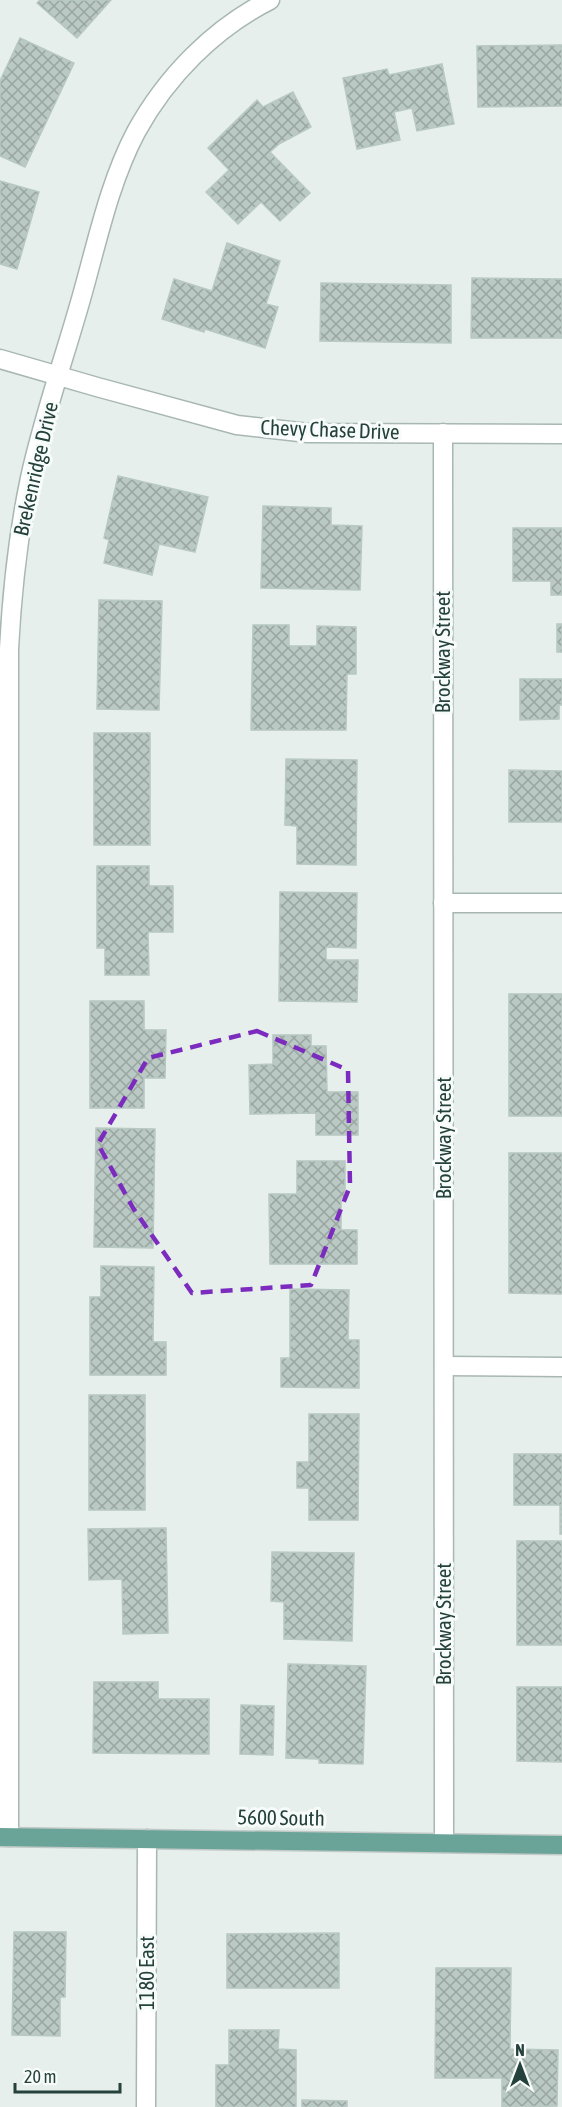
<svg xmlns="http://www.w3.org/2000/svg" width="562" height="2107" viewBox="0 0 562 2107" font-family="'Asap Condensed',sans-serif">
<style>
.building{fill:url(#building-cross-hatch);stroke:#b8c8c3;stroke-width:1.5}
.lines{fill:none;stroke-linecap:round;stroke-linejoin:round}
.minor-casing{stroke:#a8b7b3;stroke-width:21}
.major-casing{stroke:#c2cac8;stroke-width:21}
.minor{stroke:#fff;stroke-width:18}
.major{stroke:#6aa499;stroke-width:18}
.marked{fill:none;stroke:#7b2cbf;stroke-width:4.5;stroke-dasharray:12 8;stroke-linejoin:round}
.labels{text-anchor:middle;stroke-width:6;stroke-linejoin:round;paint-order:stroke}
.street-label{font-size:21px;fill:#24413b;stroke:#f7fbf9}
</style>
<defs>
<pattern id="building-cross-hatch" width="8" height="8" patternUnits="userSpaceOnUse" patternTransform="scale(1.5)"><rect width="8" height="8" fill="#bbc9c4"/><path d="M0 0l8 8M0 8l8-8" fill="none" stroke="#98a5a0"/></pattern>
</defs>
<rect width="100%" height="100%" fill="#e6efeb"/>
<g class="building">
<polygon points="40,0 111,0 77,38 37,3"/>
<polygon points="20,38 74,63 25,167 0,156 0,81"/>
<polygon points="562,45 562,106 478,107 477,46"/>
<polygon points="442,64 454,124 417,131 412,108 394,112 400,140 357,149 343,78 387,69 389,75"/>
<polygon points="293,92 311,127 279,144 270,152 310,193 280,221 261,202 238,224 206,192 229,170 208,148 257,100 263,107"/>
<polygon points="0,181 39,192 17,269 0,264"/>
<polygon points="227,243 280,261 266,304 278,307 265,348 205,329 204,332 162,319 174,279 212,291"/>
<polygon points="472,278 562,279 562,338 471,338"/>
<polygon points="321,283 451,285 451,343 320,341"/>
<polygon points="118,476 208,497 195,552 159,544 152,575 104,563 109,540 104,538"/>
<polygon points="263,506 331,508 331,525 362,526 360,590 261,588"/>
<polygon points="513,528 562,528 562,595 551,595 551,581 513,581"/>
<polygon points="99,600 162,601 159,710 97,709"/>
<rect x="557" y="624" width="5" height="28"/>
<polygon points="253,625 289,625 289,646 317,646 317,626 356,627 356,674 347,674 346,730 251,730"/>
<polygon points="520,679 562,679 562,705 559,705 559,719 520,720"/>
<rect x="94" y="733" width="56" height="112"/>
<polygon points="286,759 357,760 356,865 297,864 297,826 285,825"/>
<polygon points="509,770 562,771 562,822 509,822"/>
<polygon points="97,866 149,866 149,886 173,886 173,932 148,932 149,975 105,975 105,948 97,948"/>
<polygon points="280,892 357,893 356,948 326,947 326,960 358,960 357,1002 279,1001"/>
<rect x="509" y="994" width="53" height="122"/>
<polygon points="90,1001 144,1001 144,1030 166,1030 165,1078 144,1078 144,1108 90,1108"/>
<polygon points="273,1035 311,1035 311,1046 326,1046 327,1092 358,1092 358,1135 316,1135 316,1113 250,1114 249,1065 273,1064"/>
<polygon points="96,1128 155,1129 153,1248 94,1247"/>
<polygon points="509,1153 562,1153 562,1294 509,1293"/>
<polygon points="297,1161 345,1161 345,1198 341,1198 341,1230 357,1230 357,1264 270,1264 269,1194 297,1194"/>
<polygon points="101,1266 154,1267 153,1342 166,1342 166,1375 90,1375 90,1297 101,1297"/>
<polygon points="290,1289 349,1290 348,1340 359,1340 359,1388 281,1387 281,1358 290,1358"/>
<rect x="89" y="1395" width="56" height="115"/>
<polygon points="309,1414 359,1414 358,1520 309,1520 309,1488 297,1488 297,1462 309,1462"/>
<polygon points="514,1454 562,1454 562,1534 560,1534 560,1505 514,1505"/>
<polygon points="166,1528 168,1633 123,1634 122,1579 89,1580 88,1529"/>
<rect x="517" y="1541" width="45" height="104"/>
<polygon points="272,1552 354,1553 352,1641 284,1639 284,1602 271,1601"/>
<polygon points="288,1664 366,1666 363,1764 319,1763 319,1759 286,1758"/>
<polygon points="94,1682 158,1682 158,1699 209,1699 209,1754 93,1753"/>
<polygon points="517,1687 562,1687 562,1762 517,1761"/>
<polygon points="241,1705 274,1706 273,1755 240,1754"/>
<polygon points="14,1932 66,1932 65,1997 60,1997 60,2036 12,2035"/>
<polygon points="339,1933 339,1988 227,1988 227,1934"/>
<polygon points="436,1968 511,1968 510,2049 558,2050 557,2106 502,2107 502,2078 435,2078"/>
<polygon points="229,2030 279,2030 278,2049 296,2050 296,2107 216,2107 216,2065 229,2065"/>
<polygon points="302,2100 347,2101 347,2107 302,2107"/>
</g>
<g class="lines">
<g class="minor-casing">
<g id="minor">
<polyline points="0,359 97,387 237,425 308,433 562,434"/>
<polyline points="443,433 444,1843"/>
<polyline points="443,903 562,903"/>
<polyline points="444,1366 562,1367"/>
<path d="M9,1837V649C12,591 18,535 30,478C43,418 64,359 81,299C97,243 109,183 136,132C166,77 214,28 270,0"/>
<polyline points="146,2107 147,1839"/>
</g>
</g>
<g class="major-casing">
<polyline id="major" points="0,1837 562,1845"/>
</g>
<use href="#minor" class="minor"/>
<use href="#major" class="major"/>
</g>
<path class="marked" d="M257,1031L348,1070L350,1186L311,1285L192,1293L133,1208L98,1144L148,1058Z"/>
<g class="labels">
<g class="street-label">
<text transform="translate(330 430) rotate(2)" y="7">Chevy Chase Drive</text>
<text transform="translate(36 469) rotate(-77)" y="7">Brekenridge Drive</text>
<text transform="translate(443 652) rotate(-90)" y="7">Brockway Street</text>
<text transform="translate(444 1138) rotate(-90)" y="7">Brockway Street</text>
<text transform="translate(444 1624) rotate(-90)" y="7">Brockway Street</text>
<text transform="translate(281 1818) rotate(1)" y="7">5600 South</text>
<text transform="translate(147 1973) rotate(-90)" y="7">1180 East</text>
</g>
</g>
<g transform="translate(520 2065)" stroke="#f7fbf9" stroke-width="4.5" paint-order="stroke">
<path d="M0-4.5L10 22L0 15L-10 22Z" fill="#24413b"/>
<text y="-9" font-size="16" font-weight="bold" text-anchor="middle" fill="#24413b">N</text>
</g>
<path d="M15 2083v9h105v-9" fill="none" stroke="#24413b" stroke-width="3"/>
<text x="24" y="2083" font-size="18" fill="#24413b" stroke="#f7fbf9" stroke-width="4.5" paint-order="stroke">20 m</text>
</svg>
